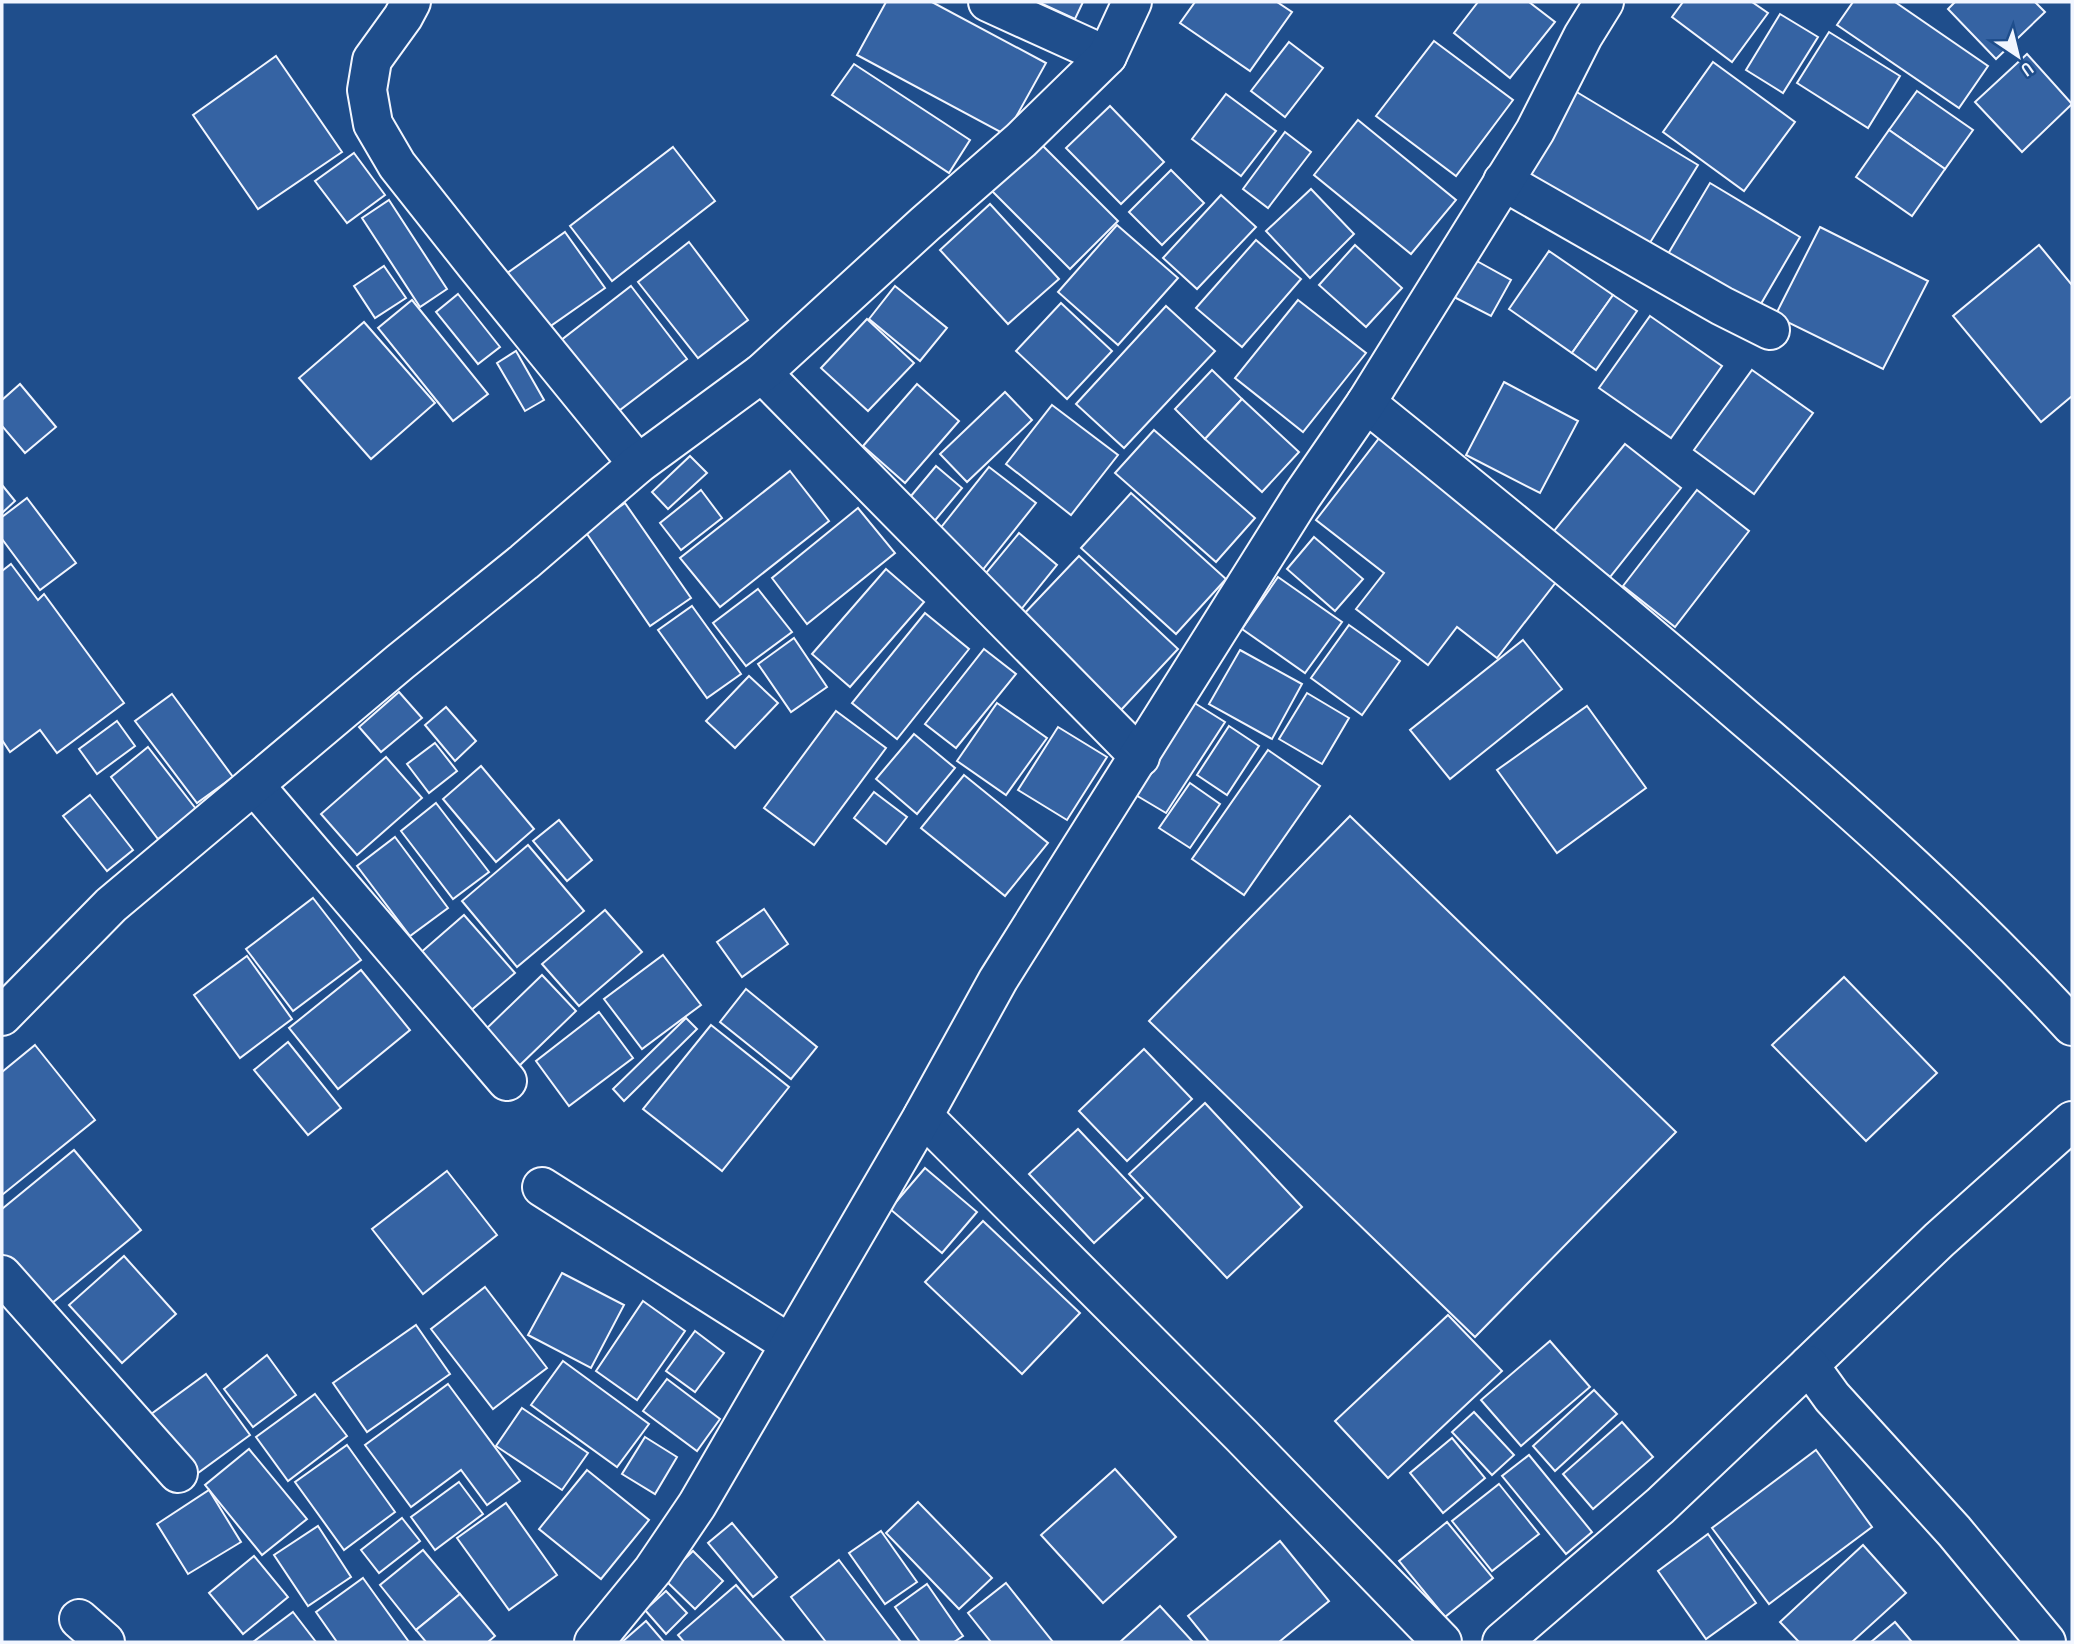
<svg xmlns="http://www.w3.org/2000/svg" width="2074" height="1644" viewBox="0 0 2074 1644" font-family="'Sofia Sans Condensed',sans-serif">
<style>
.building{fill:#3563a3;stroke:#f2f6ff;stroke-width:2}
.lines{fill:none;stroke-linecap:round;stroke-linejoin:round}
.minor-casing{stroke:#f2f6ff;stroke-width:42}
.minor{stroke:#1f4e8c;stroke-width:38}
</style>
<rect width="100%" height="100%" fill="#1f4e8c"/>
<g class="building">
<polygon points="886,2 932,2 1046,63 1006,135 857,55"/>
<polygon points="1038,2 1083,2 1075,19"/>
<polygon points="1195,2 1277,2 1292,12 1250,71 1180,23"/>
<polygon points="1478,2 1529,2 1555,22 1510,78 1454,33"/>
<polygon points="1683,2 1752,2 1768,13 1732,62 1672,17"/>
<polygon points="1853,2 1895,2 1988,66 1959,108 1837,25"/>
<polygon points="1955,2 2035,2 2045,12 1996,59 1948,9"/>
<polygon points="1780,14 1818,37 1783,93 1746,70"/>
<polygon points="1829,32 1900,76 1868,128 1797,83"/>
<polygon points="1434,41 1513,100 1456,176 1376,116"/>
<polygon points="1289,42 1323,68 1285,117 1251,91"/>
<polygon points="2027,54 2072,104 2022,152 1975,102"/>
<polygon points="276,56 342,152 258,209 193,115"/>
<polygon points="1713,62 1795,122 1744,191 1663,132"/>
<polygon points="854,64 970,140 949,173 832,95"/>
<polygon points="1575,91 1698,165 1643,254 1520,180"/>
<polygon points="1917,91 1973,130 1945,169 1889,130"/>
<polygon points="1226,94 1276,131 1241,176 1192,139"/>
<polygon points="1110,106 1164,162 1121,204 1066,148"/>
<polygon points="1358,120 1456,200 1411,254 1314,175"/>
<polygon points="1889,130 1945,169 1912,216 1856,177"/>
<polygon points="1285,132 1311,152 1268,208 1243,189"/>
<polygon points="1038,141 1118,221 1070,269 990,189"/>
<polygon points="673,147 715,201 612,281 570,226"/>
<polygon points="354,153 385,195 347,223 315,181"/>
<polygon points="1171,170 1204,203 1162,245 1129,212"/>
<polygon points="1710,183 1800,237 1755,314 1665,259"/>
<polygon points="1311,189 1354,234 1310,278 1266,231"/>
<polygon points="1221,195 1256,227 1197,289 1163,258"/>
<polygon points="389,200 447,289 420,307 362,218"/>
<polygon points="990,204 1059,279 1008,324 940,250"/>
<polygon points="1117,225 1178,278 1118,345 1058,292"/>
<polygon points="1820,227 1928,281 1883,369 1775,316"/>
<polygon points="565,232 605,288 542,332 503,276"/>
<polygon points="1256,240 1301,279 1242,347 1196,308"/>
<polygon points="689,242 748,320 698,358 638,282"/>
<polygon points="1355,245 1402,288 1366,327 1319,285"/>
<polygon points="2039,245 2072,285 2072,396 2041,422 1953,316"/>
<polygon points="1549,251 1613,295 1572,353 1509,309"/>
<polygon points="1475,260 1511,280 1491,316 1454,297"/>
<polygon points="384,266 406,298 375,318 354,286"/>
<polygon points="631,286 687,359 616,413 560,341"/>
<polygon points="895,286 947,328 920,361 869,319"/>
<polygon points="458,294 500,347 478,364 436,312"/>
<polygon points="1613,295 1637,311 1596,370 1572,353"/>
<polygon points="412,300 488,394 453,421 378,328"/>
<polygon points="1298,300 1366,353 1303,432 1235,378"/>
<polygon points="1061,303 1112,351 1067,399 1016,351"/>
<polygon points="1166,306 1215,351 1124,448 1076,404"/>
<polygon points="1650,316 1722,366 1671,438 1599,388"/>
<polygon points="867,319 914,363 868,411 821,368"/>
<polygon points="364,322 435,403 371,459 299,378"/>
<polygon points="516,351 544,400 525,411 497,363"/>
<polygon points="1212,370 1242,399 1205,439 1175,409"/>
<polygon points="1752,370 1813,413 1754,494 1694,450"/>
<polygon points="1504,382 1578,421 1540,493 1466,455"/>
<polygon points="20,384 56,427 25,453 2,426 2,400"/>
<polygon points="917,384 959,421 905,483 863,446"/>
<polygon points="1005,392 1032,420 967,482 940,454"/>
<polygon points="1242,399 1299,452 1262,492 1205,439"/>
<polygon points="1052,405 1118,455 1071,515 1006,464"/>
<polygon points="1154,430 1255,518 1216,562 1115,473"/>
<polygon points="1380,437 1560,577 1497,658 1457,627 1428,665 1356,609 1384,573 1316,520"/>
<polygon points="1625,444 1681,488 1610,577 1553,532"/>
<polygon points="690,456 707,473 668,509 652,492"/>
<polygon points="936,466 962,488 932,524 906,502"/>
<polygon points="989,467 1036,503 977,577 931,540"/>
<polygon points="790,471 829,521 720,607 680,558"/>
<polygon points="2,485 15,501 2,513"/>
<polygon points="701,490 722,518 681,550 660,523"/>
<polygon points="1697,490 1749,531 1675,627 1623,586"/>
<polygon points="1131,493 1226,579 1176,634 1081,548"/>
<polygon points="27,498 76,563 40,590 2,539 2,517"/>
<polygon points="625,503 691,598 650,626 585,531"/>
<polygon points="858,508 895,553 807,624 772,578"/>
<polygon points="1019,533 1057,565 1015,617 976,585"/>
<polygon points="1314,537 1363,579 1335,611 1287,569"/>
<polygon points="1079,556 1178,649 1121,710 1021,617"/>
<polygon points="11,564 38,600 44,594 124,703 57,753 40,730 10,752 2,740 2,571"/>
<polygon points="886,569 924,602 850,687 812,654"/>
<polygon points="1278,577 1342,622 1305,673 1242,629"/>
<polygon points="758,589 792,632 746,666 713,623"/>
<polygon points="692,606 741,674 707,698 658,630"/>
<polygon points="925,613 969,649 897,739 852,703"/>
<polygon points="1349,625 1400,661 1362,715 1311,678"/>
<polygon points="794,638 827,687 791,712 758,664"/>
<polygon points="1523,640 1562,689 1450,779 1410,730"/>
<polygon points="984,649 1016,674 956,748 925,724"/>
<polygon points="1240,650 1302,684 1272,739 1209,704"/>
<polygon points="749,676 778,703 735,748 706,721"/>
<polygon points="399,692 422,718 381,752 359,727"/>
<polygon points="1307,693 1349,718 1322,764 1279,739"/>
<polygon points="172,694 233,777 197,803 135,721"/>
<polygon points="1193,702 1225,722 1166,813 1134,794"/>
<polygon points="997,703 1047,738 1006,795 957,761"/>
<polygon points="1587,706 1646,788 1557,853 1497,770"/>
<polygon points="446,707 476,741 455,761 425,725"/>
<polygon points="836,711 886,748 814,845 764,808"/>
<polygon points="117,721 135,746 97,774 79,749"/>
<polygon points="1229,726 1259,746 1227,795 1197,775"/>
<polygon points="1058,727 1107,757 1067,820 1018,790"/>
<polygon points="914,734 955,768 917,814 876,779"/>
<polygon points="435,743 457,771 429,793 407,764"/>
<polygon points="148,747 196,809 158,839 111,777"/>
<polygon points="1268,750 1320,786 1244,895 1192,859"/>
<polygon points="386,757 422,798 357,855 321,814"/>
<polygon points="481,766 534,829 496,862 443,799"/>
<polygon points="964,775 1048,843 1005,896 921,828"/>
<polygon points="1190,783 1220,804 1190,848 1159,828"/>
<polygon points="874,792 907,817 886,844 854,818"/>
<polygon points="90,795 133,850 107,871 63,816"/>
<polygon points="436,803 489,872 453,899 401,831"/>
<polygon points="1350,816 1676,1132 1475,1337 1149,1021"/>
<polygon points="559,820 592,860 567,881 533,841"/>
<polygon points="395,837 448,908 410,936 357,866"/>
<polygon points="528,845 584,911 517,967 462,901"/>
<polygon points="313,898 361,960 293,1011 246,949"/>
<polygon points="764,909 788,944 742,977 717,942"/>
<polygon points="605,910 642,952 579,1006 542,964"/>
<polygon points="464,915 515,973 469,1012 419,954"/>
<polygon points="663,955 701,1005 642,1049 604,999"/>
<polygon points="247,956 292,1019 240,1058 194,995"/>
<polygon points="361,970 410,1030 338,1089 289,1028"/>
<polygon points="542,975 576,1011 518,1067 484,1031"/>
<polygon points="1844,977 1937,1073 1866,1141 1772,1045"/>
<polygon points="746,989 817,1047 791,1079 720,1022"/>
<polygon points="599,1012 633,1058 569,1106 536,1061"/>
<polygon points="686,1018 697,1029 624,1101 613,1089"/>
<polygon points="711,1025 789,1087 722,1171 643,1109"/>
<polygon points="288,1042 341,1108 308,1135 254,1070"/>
<polygon points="35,1045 95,1120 2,1195 2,1072"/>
<polygon points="1144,1049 1192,1099 1127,1161 1079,1111"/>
<polygon points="1205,1103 1302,1207 1227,1278 1129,1174"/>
<polygon points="1078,1129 1143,1198 1094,1243 1029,1174"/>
<polygon points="74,1150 141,1230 46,1308 2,1254 2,1209"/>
<polygon points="925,1168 977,1212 942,1253 890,1209"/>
<polygon points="447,1171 497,1235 423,1294 372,1229"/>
<polygon points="983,1221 1080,1313 1022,1374 925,1282"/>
<polygon points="124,1256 176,1314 122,1363 69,1305"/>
<polygon points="562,1273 624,1305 591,1368 528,1335"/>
<polygon points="485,1287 547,1368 493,1409 431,1329"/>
<polygon points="643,1301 685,1331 637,1400 596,1371"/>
<polygon points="1448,1315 1502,1371 1388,1478 1335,1421"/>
<polygon points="416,1325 450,1374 367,1432 333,1383"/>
<polygon points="695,1331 724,1353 695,1392 666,1371"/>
<polygon points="1550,1341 1590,1387 1521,1446 1481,1400"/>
<polygon points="267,1355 296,1395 253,1427 224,1389"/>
<polygon points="563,1361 649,1424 617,1467 531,1405"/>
<polygon points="206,1374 250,1435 187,1481 143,1420"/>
<polygon points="667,1379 720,1419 697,1451 643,1411"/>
<polygon points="448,1384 520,1481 487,1505 461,1470 411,1507 365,1445"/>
<polygon points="1594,1390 1617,1414 1555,1471 1533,1446"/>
<polygon points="315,1394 347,1436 288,1481 256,1437"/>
<polygon points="522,1408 588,1453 562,1490 496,1446"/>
<polygon points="1474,1412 1514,1455 1492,1475 1452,1432"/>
<polygon points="1622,1422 1653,1457 1593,1509 1563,1474"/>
<polygon points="645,1437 677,1457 655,1494 622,1474"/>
<polygon points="1452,1438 1485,1478 1443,1513 1410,1473"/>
<polygon points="347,1445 395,1512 344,1550 295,1482"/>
<polygon points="249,1449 307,1519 262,1555 205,1485"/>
<polygon points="1816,1450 1872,1527 1769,1604 1712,1528"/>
<polygon points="1529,1455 1592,1532 1566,1554 1502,1476"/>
<polygon points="1115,1469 1176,1537 1103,1603 1041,1535"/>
<polygon points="587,1470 649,1520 601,1579 539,1529"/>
<polygon points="459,1482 483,1514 435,1550 411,1517"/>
<polygon points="1499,1484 1539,1534 1492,1571 1452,1521"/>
<polygon points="209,1490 241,1542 188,1574 157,1524"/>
<polygon points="918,1502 992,1578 959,1609 886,1533"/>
<polygon points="506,1503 557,1575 509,1610 457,1538"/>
<polygon points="402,1518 420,1541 379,1573 361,1550"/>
<polygon points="1447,1522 1493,1578 1445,1617 1399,1561"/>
<polygon points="732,1523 777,1577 753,1597 708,1543"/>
<polygon points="318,1526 351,1577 308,1606 274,1555"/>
<polygon points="881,1531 917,1582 885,1604 849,1553"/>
<polygon points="1708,1534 1756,1603 1706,1639 1658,1571"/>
<polygon points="1280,1541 1329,1601 1279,1642 1209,1642 1188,1616"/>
<polygon points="1863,1545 1906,1593 1852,1642 1799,1642 1780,1622"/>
<polygon points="423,1550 460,1594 416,1630 380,1585"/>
<polygon points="693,1551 723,1581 695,1609 664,1579"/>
<polygon points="254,1556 288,1597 243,1634 209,1593"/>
<polygon points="839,1560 900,1641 898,1642 826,1642 791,1597"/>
<polygon points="363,1578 409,1642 337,1642 316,1612"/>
<polygon points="1006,1583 1053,1642 991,1642 968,1613"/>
<polygon points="927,1584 963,1636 954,1642 920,1642 895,1607"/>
<polygon points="736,1585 785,1642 684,1642 678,1635"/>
<polygon points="666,1591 687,1613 666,1634 645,1610"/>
<polygon points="460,1594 495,1636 488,1642 426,1642 416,1630"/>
<polygon points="1160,1606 1193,1642 1120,1642"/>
<polygon points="293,1612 316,1642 253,1642"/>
<polygon points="646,1621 664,1642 622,1642"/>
<polygon points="1895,1622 1912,1642 1871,1642"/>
</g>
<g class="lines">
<g class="minor-casing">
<g id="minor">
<polyline points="411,2 403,17 372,60 367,90 373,124 397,165 476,265 638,464"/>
<polyline points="988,2 1107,56"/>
<polyline points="1503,181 1722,306 1770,330"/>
<polyline points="762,373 1140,757"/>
<path d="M1366,403C1494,506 1621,610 1745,718C1859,815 1971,916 2072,1026"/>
<polyline points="254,785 507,1081"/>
<polyline points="2,1016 111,905 400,662 524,562 638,464 762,373 925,224 1021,140 1107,56 1132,2"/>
<polyline points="923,1116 1242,1436 1442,1642"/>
<polyline points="542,1187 790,1344"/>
<polyline points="2,1275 178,1473"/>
<polyline points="1809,1365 1939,1240 2072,1121"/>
<polyline points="79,1619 105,1642"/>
<polyline points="594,1642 653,1570 697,1505 923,1116 998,980 1302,496 1366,403 1535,131 1583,36 1604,2"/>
<polyline points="1502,1642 1660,1506 1809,1365 1832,1397 1954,1531 2046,1642"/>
</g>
</g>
<use href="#minor" class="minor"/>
</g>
<rect width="2074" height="1644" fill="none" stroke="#f2f6ff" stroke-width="7"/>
<g transform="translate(2018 56) rotate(145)" stroke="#1f4e8c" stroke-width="5" paint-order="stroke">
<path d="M0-5L12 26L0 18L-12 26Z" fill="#f2f6ff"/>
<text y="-10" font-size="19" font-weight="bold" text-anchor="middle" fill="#f2f6ff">U</text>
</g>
</svg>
